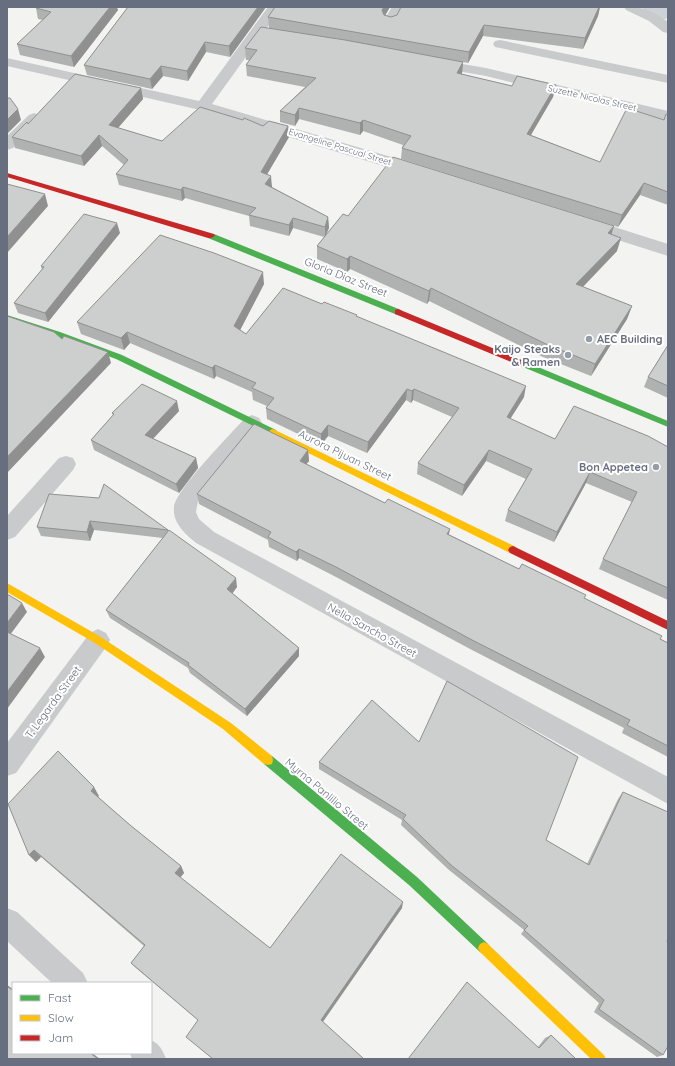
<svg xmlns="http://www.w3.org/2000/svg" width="675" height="1066" viewBox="0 0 675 1066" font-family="Quicksand,sans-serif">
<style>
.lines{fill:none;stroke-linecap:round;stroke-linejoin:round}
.river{fill:#ced1d5;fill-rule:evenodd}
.street{fill:#c9cacb;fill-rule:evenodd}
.fast{fill:#4caf50;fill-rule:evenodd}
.slow{fill:#ffc107;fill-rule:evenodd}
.jam{fill:#c62828;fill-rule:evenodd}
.wall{fill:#b0b1b1}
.shaded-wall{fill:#909090}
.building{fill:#cdcece;stroke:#909090}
.poi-dot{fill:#979da7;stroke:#fff;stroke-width:1.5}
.labels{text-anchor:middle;stroke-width:4;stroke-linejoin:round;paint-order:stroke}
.far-street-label{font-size:9px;fill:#666e7f;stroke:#fff}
.street-label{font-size:11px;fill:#666e7f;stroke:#fff}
.poi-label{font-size:11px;font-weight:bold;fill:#666e7f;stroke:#fff;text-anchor:end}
</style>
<rect width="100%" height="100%" fill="#f3f3f2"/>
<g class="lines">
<polygon class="river" points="644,7 668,7 668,18 658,21 646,18 642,11"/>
<g class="street">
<polygon points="268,7 282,7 212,104 425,167 427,171 425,175 419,176 413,175 200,110 7,66 7,58 199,101"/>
<polygon points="392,7 406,7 395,25 390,26 385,25 383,22"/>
<path d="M624,7C644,7 652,10 668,22V33L663,32L649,21L626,10Z"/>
<polygon points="500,40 668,75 668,83 495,47 493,44 495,41"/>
<polygon points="433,59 486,68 668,111 668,121 486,76 428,66 426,63 428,60"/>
<polygon points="34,113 39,115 42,118 39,121 13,148 7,150 7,136 29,115"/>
<polygon points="583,217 668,244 668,256 577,227 574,223 577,219"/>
<path d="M252,415L259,418L262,423L259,428L198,501L196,512L199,519L214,532L668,777V804L198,544C187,536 172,523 174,507C176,489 231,434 245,418Z"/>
<polygon points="66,456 73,458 76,464 73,470 15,537 7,540 7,516 59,458"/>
<polygon points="98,629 106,633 110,640 106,647 16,773 7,776 7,743 90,633"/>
<polygon points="7,908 17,912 83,973 88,983 52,983 7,941"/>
<path d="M151,1040C160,1044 163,1051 166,1059H132L130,1053H151Z"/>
</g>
<g class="fast">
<polygon points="208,234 214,234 401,310 402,312 398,315 395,314 208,238"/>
<polygon points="7,315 60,332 122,355 276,430 277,432 276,434 270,434 116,359 54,336 7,321"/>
<polygon points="526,362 668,421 668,427 523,367 522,365 523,363"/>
<polygon points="268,755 272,756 417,877 488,944 490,948 488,952 484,954 480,952 409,885 264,764 263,760 264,756"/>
</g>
<g class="slow">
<polygon points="273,429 516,547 518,550 516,553 510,553 270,434 269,432 270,430"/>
<polygon points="7,583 101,637 231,723 272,756 273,760 272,764 268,765 264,764 223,729 95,643 7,592"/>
<polygon points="484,942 488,944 604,1055 606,1059 591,1059 480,952 478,948 480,944"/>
</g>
<g class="jam">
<polygon points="7,173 214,234 215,236 211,238 208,238 7,177"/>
<polygon points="398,309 529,363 530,365 529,367 523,367 395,314 395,310"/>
<polygon points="513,546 668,621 668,630 510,553 508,550 510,547"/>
</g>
</g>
<g class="wall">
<polygon points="128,7 266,7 230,57 206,52 188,81 163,76 152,89 87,75 84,65"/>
<polygon points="275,7 390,7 385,15 391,17 397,15 401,7 600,7 598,16 583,49 483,36 468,63 463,62 462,74 512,86 556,85 553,97 531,135 600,162 664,120 668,115 668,205 640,195 618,227 401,159 402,148 403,145 363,131 360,135 299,119 295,126 280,122 280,111 305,87 247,76 246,65 249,60 246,60 245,48 285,31 269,28 268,17"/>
<polygon points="36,8 118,10 74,67 20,55 17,44 43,20 38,19"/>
<polygon points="141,88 143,99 118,128 162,141 263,126 288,126 289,137 267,174 272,187 328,217 329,228 325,236 348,216 614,226 611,234 617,251 583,287 632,306 627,319 591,376 543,357 429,301 427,304 350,269 347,272 317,259 317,246 324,237 293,228 289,236 250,226 249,216 185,198 182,201 119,185 116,174 124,165 102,146 84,166 15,148 12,137 28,124"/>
<polygon points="120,233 48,322 18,313 14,303 42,270 41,266"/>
<polygon points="264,284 240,330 246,334 322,304 357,315 357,317 524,397 510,419 555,439 668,447 668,600 599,569 603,559 632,502 586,483 554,542 505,521 508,510 526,479 486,461 462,496 417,474 418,463 452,417 413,400 411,403 406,400 367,453 328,436 321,445 267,419 266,408 267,406 253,400 252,392 216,376 214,379 130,343 124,350 81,334 77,322"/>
<polygon points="668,345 668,398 644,387 648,377"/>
<polygon points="179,411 153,439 196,458 198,468 179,493 94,450 91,440 113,415 112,413"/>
<polygon points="308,450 309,461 306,464 519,569 585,599 668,643 668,757 622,733 624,728 472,650 336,577 299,558 297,561 269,547 268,540 199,504 197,494"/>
<polygon points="49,494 168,530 168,531 237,587 232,593 299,648 299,656 247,716 190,673 188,668 110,618 106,610 163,538 94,530 90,541 41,536 37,527"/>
<polygon points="419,742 546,840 587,864 618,799 623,792 667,942 663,1055 657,1057 594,1012 599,1003 521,934 524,930 449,870 401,825 402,820 319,769 319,762"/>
<polygon points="99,796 98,797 130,825 181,866 184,873 180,878 270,948 402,908 323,1022 364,1059 213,1059 190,1040 198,1020 136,968 131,963 144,946 41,857 36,862 29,855"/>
<polygon points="551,1035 576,1059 408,1059 538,1047 545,1038"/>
</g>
<g class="shaded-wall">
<polygon points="110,7 117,7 118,10 74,67 71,56"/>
<polygon points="258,7 266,7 230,57 229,46"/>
<polygon points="384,7 390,7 382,21 382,10"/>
<polygon points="599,7 600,7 598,16 583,49 585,38"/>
<polygon points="484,25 483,36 468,63 469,52"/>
<polygon points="205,42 206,52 188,81 187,71"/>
<polygon points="463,62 462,73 456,84 457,73"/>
<polygon points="161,66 163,76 152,89 150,79"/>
<polygon points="556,85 553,97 525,145 527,134"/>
<polygon points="141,88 143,99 111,136 109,125"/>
<polygon points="299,108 299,119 295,126 295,115"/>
<polygon points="18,109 21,120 7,134 7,120"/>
<polygon points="363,120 363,131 360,135 360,123"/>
<polygon points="288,126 289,137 262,183 261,172"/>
<polygon points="99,135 102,146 84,166 81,156"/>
<polygon points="271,176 272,187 265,194 265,184"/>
<polygon points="644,183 640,195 618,227 622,215"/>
<polygon points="183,187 185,198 182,201 181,190"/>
<polygon points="45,194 48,206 7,253 7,237"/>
<polygon points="328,217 329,228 325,237 325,227"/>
<polygon points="293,218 293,228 289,236 289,225"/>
<polygon points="117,223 120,233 48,322 45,313"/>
<polygon points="614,226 610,239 608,233"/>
<polygon points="621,238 617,251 573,297 576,284"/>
<polygon points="350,256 350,269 347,272 347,259"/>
<polygon points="263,272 264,284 236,338 234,326"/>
<polygon points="431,288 429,301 427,304 429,291"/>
<polygon points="632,306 627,319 591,376 595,364"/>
<polygon points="127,332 130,343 124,350 121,338"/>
<polygon points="108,352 111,363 7,473 7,457"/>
<polygon points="215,365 216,376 214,379 212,368"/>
<polygon points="526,386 524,397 504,429 507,417"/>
<polygon points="407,389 406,400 367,453 368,442"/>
<polygon points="414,389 413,400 411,403 412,391"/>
<polygon points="177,401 179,411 147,445 145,435"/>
<polygon points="328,425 328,436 321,445 321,434"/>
<polygon points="308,450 309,461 300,472 300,461"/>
<polygon points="489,450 486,461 462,496 464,485"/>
<polygon points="196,458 198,468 179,493 176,484"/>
<polygon points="590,472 586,483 554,542 557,532"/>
<polygon points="90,521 94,530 90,541 87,532"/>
<polygon points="450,529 448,539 447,534"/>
<polygon points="299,549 299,558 297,561 296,552"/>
<polygon points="236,578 237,587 229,598 227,589"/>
<polygon points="22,603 27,612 7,639 7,623"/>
<polygon points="40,648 45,657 7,709 7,692"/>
<polygon points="299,648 299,656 247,716 245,709"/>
<polygon points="94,787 99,796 96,799 91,791"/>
<polygon points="34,850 41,857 36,862 29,855"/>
<polygon points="181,866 184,873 178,880 175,873"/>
<polygon points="403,902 402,908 321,1024 321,1020"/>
<polygon points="7,985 13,989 13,991 7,986"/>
<polygon points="90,1053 92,1053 100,1059 98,1059"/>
</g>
<g class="building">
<polygon points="37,7 110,7 71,56 17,44 51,12 36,8"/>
<polygon points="128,7 258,7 229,46 205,42 187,71 161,66 150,79 84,65"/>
<polygon points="275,7 384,7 382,10 384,15 391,17 397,15 401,7 599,7 585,38 484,25 469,52 268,17"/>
<polygon points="261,27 345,40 463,62 457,73 512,86 517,76 556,85 527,134 600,162 627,108 664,120 666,114 668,115 668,192 644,183 622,215 402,148 411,136 363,120 360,123 299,108 295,115 280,111 316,78 246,65 257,50 245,48"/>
<polygon points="75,74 141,88 109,125 162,141 200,107 243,120 244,118 263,126 269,121 288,126 261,172 271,176 265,184 328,217 325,227 293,218 289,225 249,215 256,208 183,187 181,190 116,174 128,160 99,135 81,156 12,137 27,122 28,124"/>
<polygon points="7,98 10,98 18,109 7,120"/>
<polygon points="393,157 614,226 608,233 621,238 576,284 632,306 595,364 546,344 431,288 429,291 350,256 347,259 317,246 343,214 348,216"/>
<polygon points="7,184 45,194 7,237"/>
<polygon points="84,214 117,223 45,313 14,303 44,267 41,266"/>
<polygon points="160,235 214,253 263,272 234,326 246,334 283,288 322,304 324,302 357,315 356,316 526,386 507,417 555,439 574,406 648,436 668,447 668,588 603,559 637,492 590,472 557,532 508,510 532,469 489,450 464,485 418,463 459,408 414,389 412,391 407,389 368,442 328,425 321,434 266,408 274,398 252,388 256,383 215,365 212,368 127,332 121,338 77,322"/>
<polygon points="7,316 54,332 62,339 64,336 108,352 7,457"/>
<polygon points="668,345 668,386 648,377"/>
<polygon points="142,384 177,401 145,435 196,458 176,484 91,440 114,414 112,413"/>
<polygon points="254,424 308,450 300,461 385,503 388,499 450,529 447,534 519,569 522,564 586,595 584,598 662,636 660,639 668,643 668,746 627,725 630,720 474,641 336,567 299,549 296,552 268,537 271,532 197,494"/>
<polygon points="104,484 168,530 90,521 87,532 37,527 49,494 99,498"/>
<polygon points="169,530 236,578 227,589 299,648 245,709 188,665 189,663 106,610"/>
<polygon points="7,594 22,603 7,623"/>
<polygon points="7,632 40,648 7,692"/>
<polygon points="447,681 578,757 546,840 589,865 623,792 668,812 668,938 667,942 668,942 668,1046 663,1055 599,1009 604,1000 524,930 528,926 451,865 403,819 406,815 319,762 372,700 419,742"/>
<polygon points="58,751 94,787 91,791 130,825 181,866 175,873 270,948 341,854 403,902 321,1020 364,1059 213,1059 186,1037 198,1020 131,963 145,945 34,850 29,855 8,804"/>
<polygon points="467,982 539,1048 551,1035 576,1059 408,1059"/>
<polygon points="7,986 13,991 13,1053 90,1053 98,1059 7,1059"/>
</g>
<g class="poi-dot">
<circle cx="589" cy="339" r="4"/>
<circle cx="568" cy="355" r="4"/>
<circle cx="656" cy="467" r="4"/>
</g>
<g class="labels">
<g class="far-street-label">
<text transform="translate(592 98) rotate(13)" y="3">Suzette Nicolas Street</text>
<text transform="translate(340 147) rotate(17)" y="3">Evangeline Pascual Street</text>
</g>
<g class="street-label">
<text transform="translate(346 277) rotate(22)" y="4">Gloria Diaz Street</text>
<text transform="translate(345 455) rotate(26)" y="4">Aurora Pijuan Street</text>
<text transform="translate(372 630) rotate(29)" y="4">Nelia Sancho Street</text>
<text transform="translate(53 702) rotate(-54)" y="4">T. Legarda Street</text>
<text transform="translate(327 794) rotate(40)" y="4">Myrna Panlilio Street</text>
</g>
<g class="poi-label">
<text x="597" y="343" text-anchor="start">AEC Building</text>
<text x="560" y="353">Kaijo Steaks<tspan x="560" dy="13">&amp; Ramen</tspan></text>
<text x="648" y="471">Bon Appetea</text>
</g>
</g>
<rect width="675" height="1066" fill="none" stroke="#666e7f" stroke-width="16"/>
<rect x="12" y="982" width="140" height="72" fill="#ffffff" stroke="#c2c5cc"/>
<rect x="20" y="995" width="20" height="6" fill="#4caf50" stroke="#c2c5cc"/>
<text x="48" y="1002" font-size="12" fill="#666e7f">Fast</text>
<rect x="20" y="1015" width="20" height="6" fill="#ffc107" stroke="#c2c5cc"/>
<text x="48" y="1022" font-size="12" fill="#666e7f">Slow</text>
<rect x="20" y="1035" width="20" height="6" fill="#c62828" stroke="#c2c5cc"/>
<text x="48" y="1042" font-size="12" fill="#666e7f">Jam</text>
</svg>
